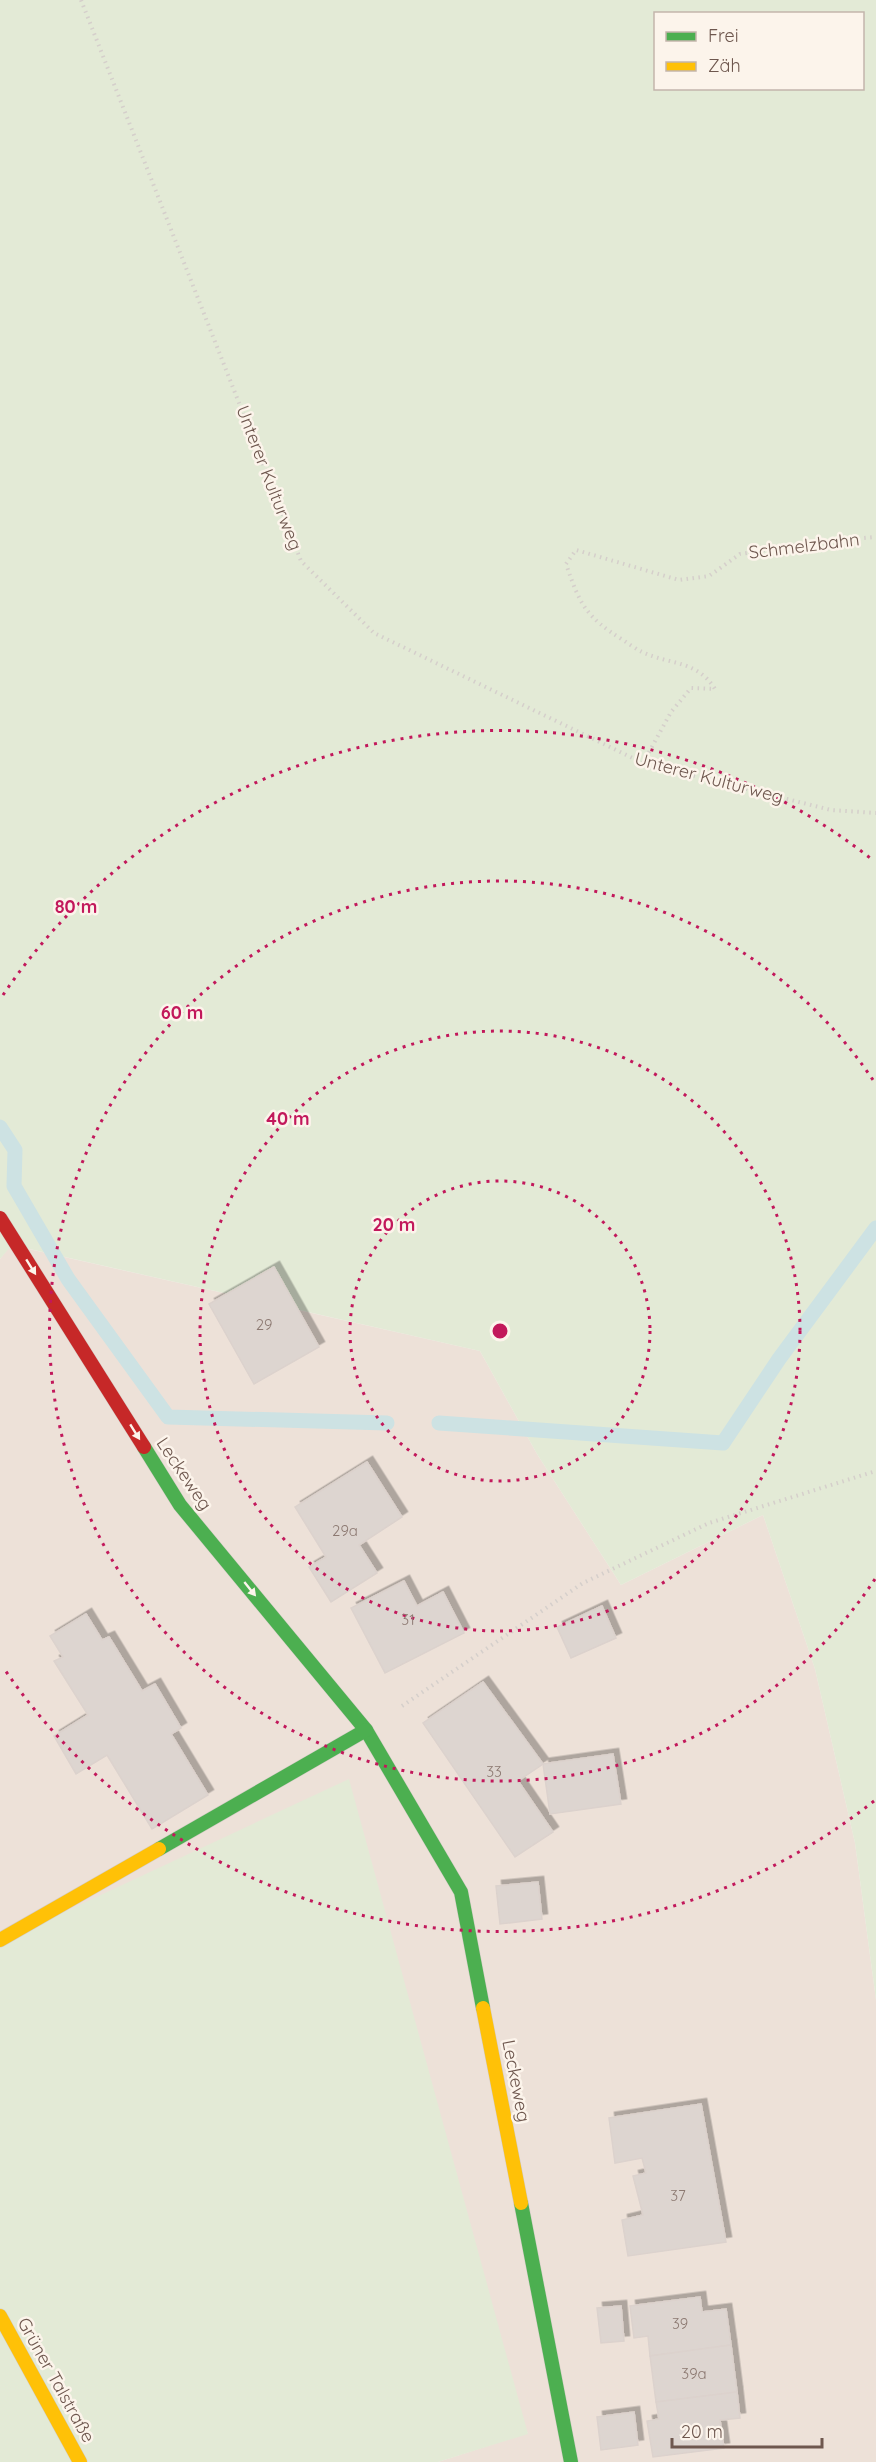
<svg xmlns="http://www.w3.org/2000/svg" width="876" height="2462" viewBox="0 0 876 2462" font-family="Quicksand,sans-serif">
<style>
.residential{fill:#ede1d8}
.green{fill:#e3ead6;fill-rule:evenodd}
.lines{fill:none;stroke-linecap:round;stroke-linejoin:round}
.stream{stroke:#cde2e3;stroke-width:15}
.building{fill:#ddd5d0;stroke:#dcd2cd;stroke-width:1.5;filter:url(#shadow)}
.fast-casing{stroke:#d3ccc6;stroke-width:15}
.slow-casing{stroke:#d3ccc6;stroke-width:15}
.jam-casing{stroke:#d3ccc6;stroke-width:15}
.path{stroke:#d5cfcb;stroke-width:4;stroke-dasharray:1.5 4.5;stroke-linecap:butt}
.fast{stroke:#4caf50;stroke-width:14}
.slow{stroke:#ffc107;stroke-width:14}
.jam{stroke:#c62828;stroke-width:14}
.oneway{fill:#fcf4eb}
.ring{fill:none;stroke:#c2185b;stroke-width:3;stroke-dasharray:3 6}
.labels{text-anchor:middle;stroke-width:5;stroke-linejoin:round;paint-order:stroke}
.number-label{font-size:15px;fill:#8c7971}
.street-label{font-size:18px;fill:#6e574e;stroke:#fcf4eb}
.centre{fill:#c2185b;stroke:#fcf4eb;stroke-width:3}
.ring-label{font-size:18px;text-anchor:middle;font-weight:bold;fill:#c2185b;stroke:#fcf4eb;stroke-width:5;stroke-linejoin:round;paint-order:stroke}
</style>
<defs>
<filter id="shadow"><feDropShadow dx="5.5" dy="-5.5" stdDeviation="0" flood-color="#0004"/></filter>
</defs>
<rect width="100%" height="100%" fill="#f4efea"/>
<polygon class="residential" points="11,1245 480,1351 537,1454 621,1585 763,1515 815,1669 855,1843 876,2000 876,2462 438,2462 528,2433 0,1942 0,1259"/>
<g class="green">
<path d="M0,0H876V2000L855,1843L815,1669L763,1515L621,1585L537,1454L480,1351L12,1245L0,1259ZM656,14H862V88H656Z"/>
<polygon points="349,1779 528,2434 438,2462 0,2462 0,1942"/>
</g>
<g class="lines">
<g class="stream">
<polyline points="0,1127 15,1150 14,1186 68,1279 168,1417 387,1423"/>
<polyline points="439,1423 723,1443 779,1359 876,1228"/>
</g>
</g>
<g class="building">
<polygon points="274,1267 319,1347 254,1384 209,1304"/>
<polygon points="367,1462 402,1517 359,1545 377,1573 331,1602 309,1567 326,1557 295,1507"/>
<polygon points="404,1581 417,1606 443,1592 464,1633 385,1673 351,1608"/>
<polygon points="602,1606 616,1638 571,1658 557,1627"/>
<polygon points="86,1614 102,1640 109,1637 142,1691 155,1684 181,1728 171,1734 208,1795 152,1829 107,1755 76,1774 54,1736 88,1715 54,1661 63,1657 50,1636"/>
<polygon points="483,1682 543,1764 518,1781 553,1832 515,1857 423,1723"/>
<polygon points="613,1754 621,1804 550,1814 543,1764"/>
<polygon points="538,1882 542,1919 500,1924 496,1886"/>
<polygon points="701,2104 726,2242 628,2256 622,2220 643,2215 633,2176 646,2173 642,2158 615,2163 609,2118"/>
<polygon points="700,2297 702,2312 726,2309 731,2345 650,2356 648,2336 634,2338 630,2306"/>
<polygon points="621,2306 624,2341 601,2343 597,2308"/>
<polygon points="731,2345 737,2392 656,2402 650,2356"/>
<polygon points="737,2392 740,2418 720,2420 724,2448 653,2457 647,2421 659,2419 656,2402"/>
<polygon points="634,2412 638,2445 601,2450 597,2417"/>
</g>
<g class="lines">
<g class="fast-casing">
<g id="fast">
<polyline points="144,1447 180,1505 366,1730 461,1892 483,2008"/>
<polyline points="159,1849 366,1730"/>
<polyline points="521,2203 571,2462"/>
</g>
</g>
<g class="slow-casing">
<g id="slow">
<polyline points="0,1940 159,1849"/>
<polyline points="483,2008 521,2203"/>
<polyline points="0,2316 80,2462"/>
</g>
</g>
<g class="jam-casing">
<polyline id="jam" points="0,1218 144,1447"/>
</g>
<g class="path">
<polyline points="81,0 301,561 374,633 643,763 831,810 876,813"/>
<path d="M643,763L671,712L691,688L715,689C697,660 670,665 642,652C636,649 629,644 623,640C586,617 580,605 566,564L576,550L679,580L709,576L740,554L816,542L876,537"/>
<polyline points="402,1706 583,1583 709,1523 876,1471"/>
</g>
<use href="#fast" class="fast"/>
<use href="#slow" class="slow"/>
<use href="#jam" class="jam"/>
</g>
<defs><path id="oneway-solid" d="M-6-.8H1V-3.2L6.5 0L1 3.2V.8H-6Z" transform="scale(1.5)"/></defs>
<g class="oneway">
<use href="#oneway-solid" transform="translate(31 1267) rotate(58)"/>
<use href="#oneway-solid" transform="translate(135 1432) rotate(58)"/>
<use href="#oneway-solid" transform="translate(250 1589) rotate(51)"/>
</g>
<g class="ring">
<circle cx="500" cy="1331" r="150"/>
<circle cx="500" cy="1331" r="300"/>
<path d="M875 1579A450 450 0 1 1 875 1083"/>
<path d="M874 1801A600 600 0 0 1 3 1667M3 995A600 600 0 0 1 874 861"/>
</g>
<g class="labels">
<g class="number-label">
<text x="264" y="1330">29</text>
<text x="345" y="1536">29a</text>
<text x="408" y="1625">31</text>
<text x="494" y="1777">33</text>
<text x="678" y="2201">37</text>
<text x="680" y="2329">39</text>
<text x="694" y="2379">39a</text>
</g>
<g class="street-label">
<text transform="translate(269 478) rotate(69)" y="6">Unterer Kulturweg</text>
<text transform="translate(804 546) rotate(-7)" y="6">Schmelzbahn</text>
<text transform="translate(709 778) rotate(15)" y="6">Unterer Kulturweg</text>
<text transform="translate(184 1474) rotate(56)" y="6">Leckeweg</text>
<text transform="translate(516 2081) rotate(79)" y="6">Leckeweg</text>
<text transform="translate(56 2380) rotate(61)" y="6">Grüner Talstraße</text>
</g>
</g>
<circle cx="500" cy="1331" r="9" class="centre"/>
<g class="ring-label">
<text x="76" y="913">80 m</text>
<text x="182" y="1019">60 m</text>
<text x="288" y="1125">40 m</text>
<text x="394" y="1231">20 m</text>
</g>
<rect x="654" y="12" width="210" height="78" fill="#fcf4eb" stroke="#c3b5ac" stroke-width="1.5"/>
<rect x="666" y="32" width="30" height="9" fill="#4caf50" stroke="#c3b5ac" stroke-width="1.5"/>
<text x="708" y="42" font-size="18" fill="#6e574e">Frei</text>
<rect x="666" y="62" width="30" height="9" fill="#ffc107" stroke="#c3b5ac" stroke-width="1.5"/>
<text x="708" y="72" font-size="18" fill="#6e574e">Zäh</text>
<path d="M672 2438v9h150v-9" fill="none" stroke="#6e574e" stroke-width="3"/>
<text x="681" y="2438" font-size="18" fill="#6e574e" stroke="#fcf4eb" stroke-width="4.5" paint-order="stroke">20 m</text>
</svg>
